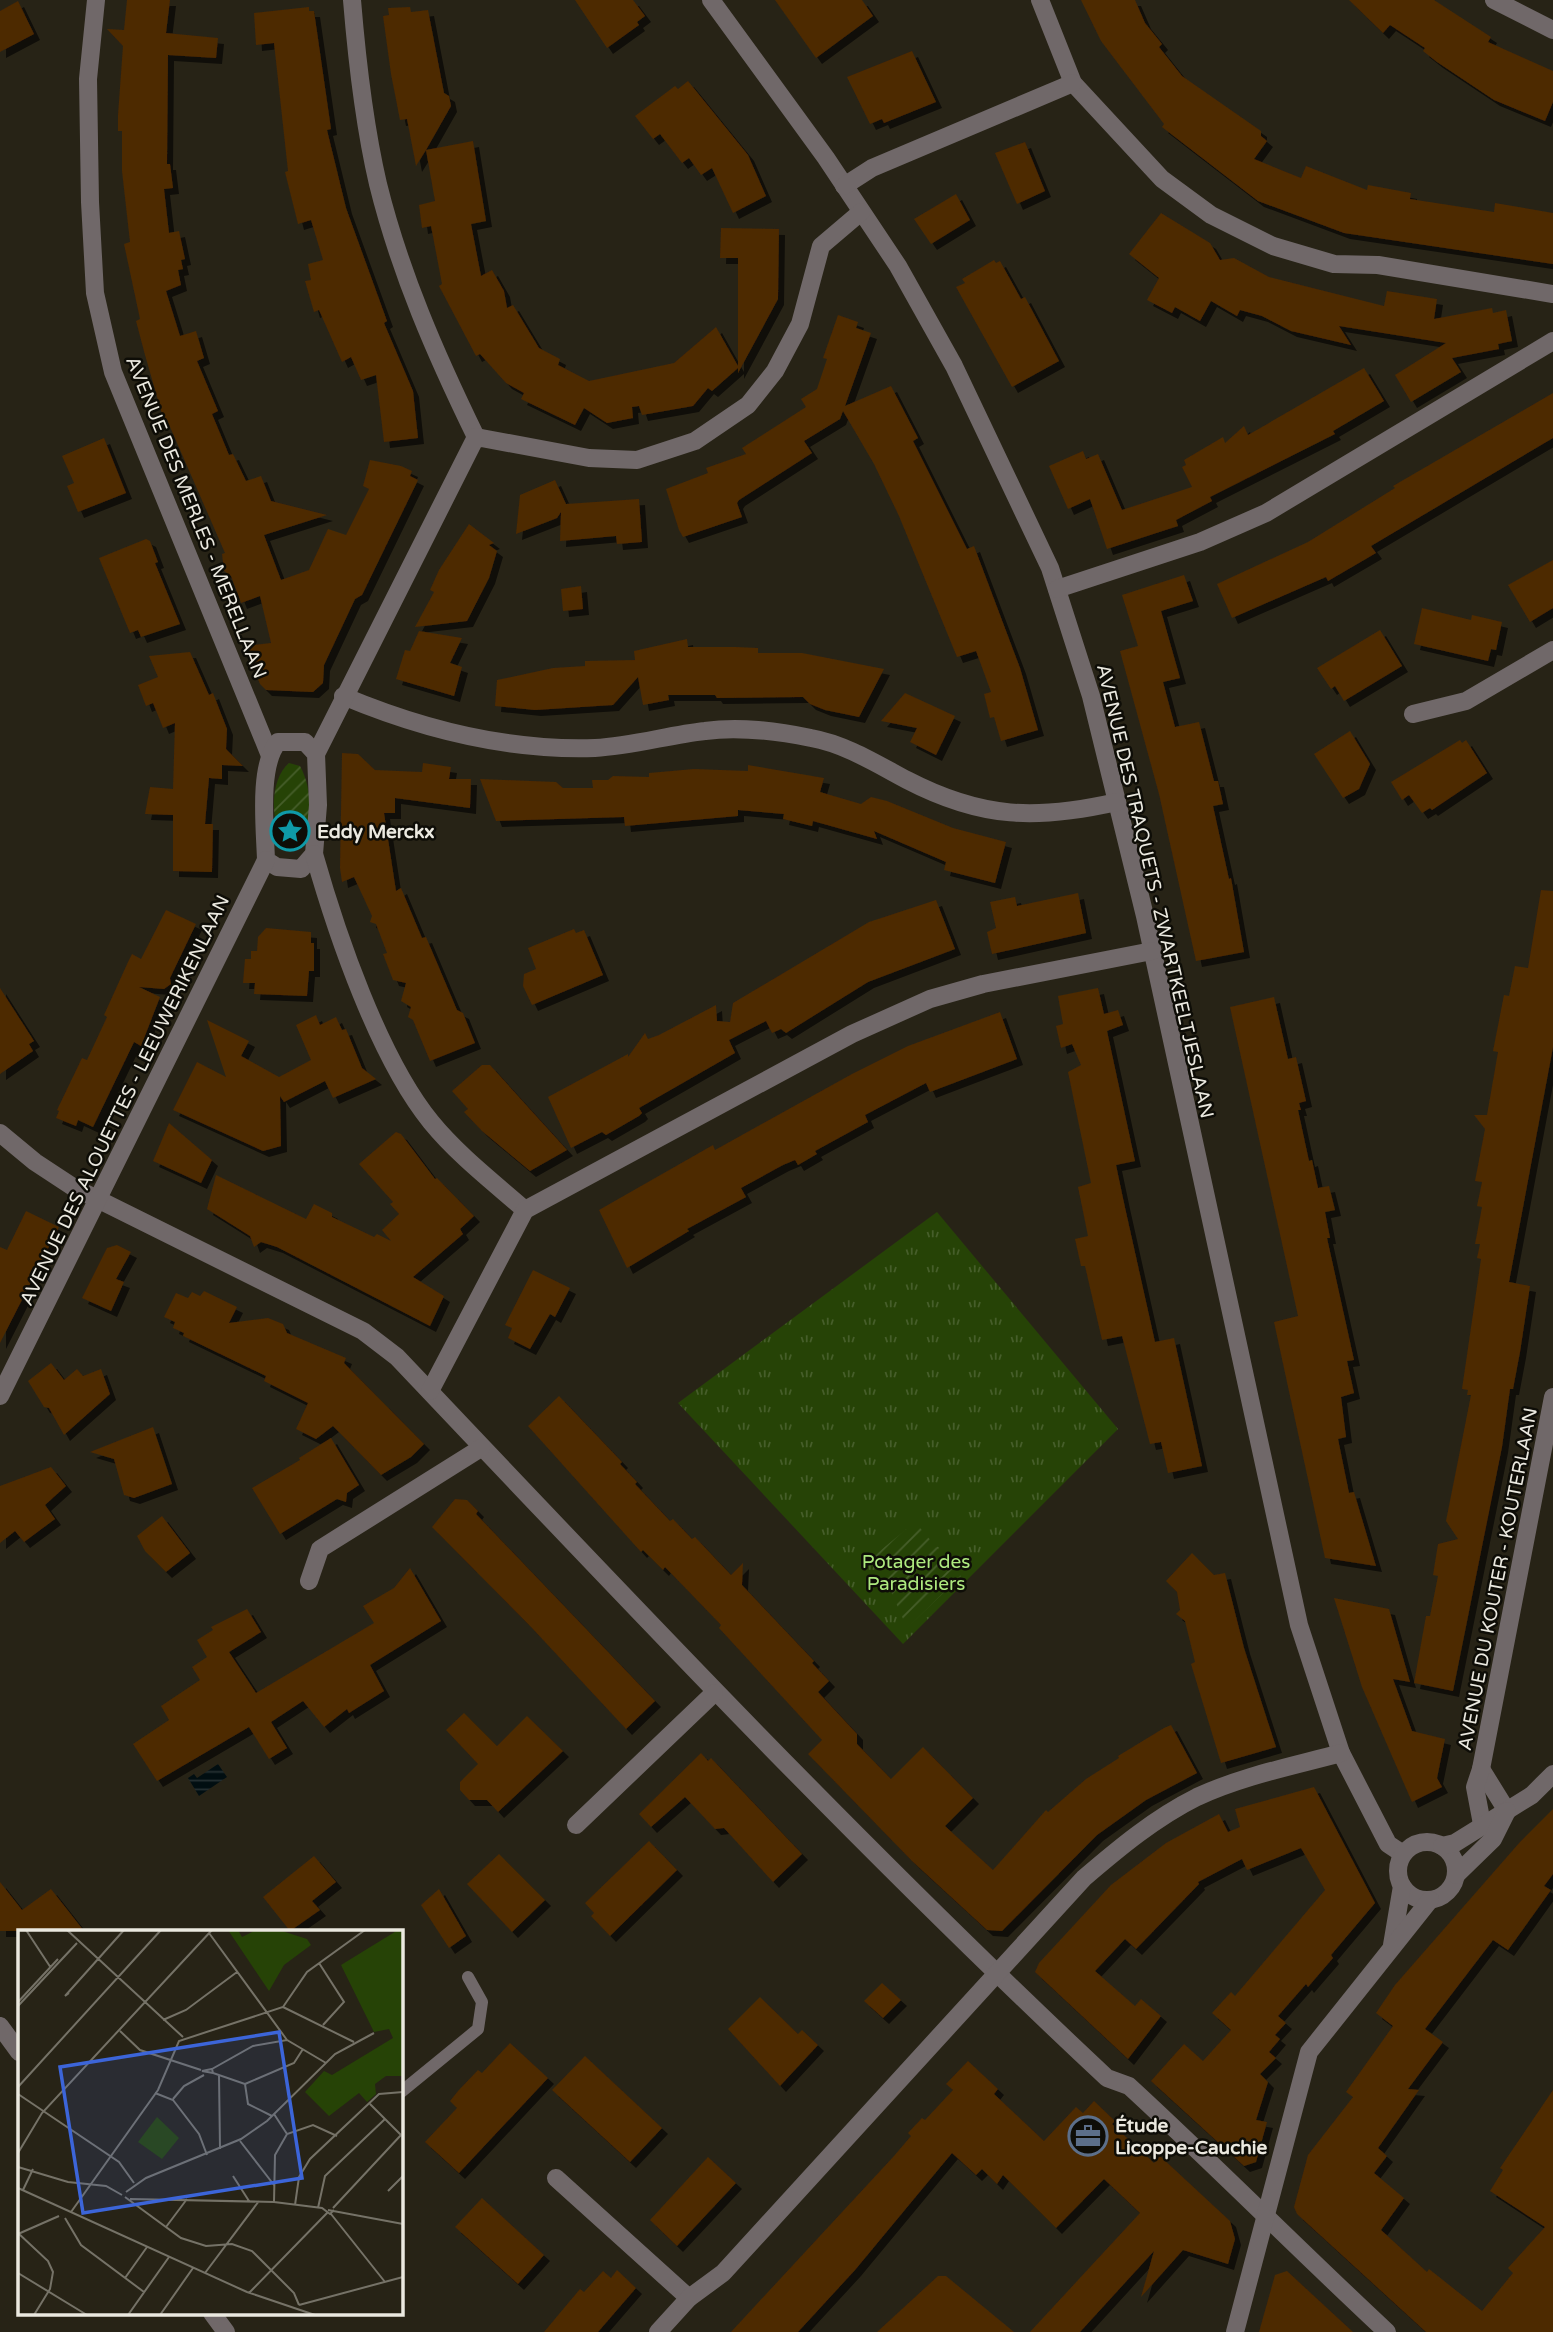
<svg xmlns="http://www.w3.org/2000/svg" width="1553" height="2332" viewBox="0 0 1553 2332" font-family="'Varela Round',sans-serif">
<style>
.grass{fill:url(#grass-tufts)}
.garden{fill:url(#garden-furrows)}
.water{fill:url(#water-rules)}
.building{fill:#4d2904;filter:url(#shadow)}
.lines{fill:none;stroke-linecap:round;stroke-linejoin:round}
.service{stroke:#706869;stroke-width:12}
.minor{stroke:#706869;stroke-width:18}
.tertiary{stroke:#706869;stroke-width:18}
.labels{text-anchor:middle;stroke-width:5;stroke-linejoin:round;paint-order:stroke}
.street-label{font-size:19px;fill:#ebe9e0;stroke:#0e0d07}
.poi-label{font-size:19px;font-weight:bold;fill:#ebe9e0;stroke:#0e0d07;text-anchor:start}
.park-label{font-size:19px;fill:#aee97f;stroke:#0e0d07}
.inset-road{fill:none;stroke:#757267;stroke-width:2}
.view{fill:#3c65d9;fill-opacity:0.15;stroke:#3c65d9;stroke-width:3.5}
.inset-edge{fill:none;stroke:#ebe9e0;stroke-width:3.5}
</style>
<defs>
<pattern id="grass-tufts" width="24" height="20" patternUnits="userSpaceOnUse" patternTransform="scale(1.75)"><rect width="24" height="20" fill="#264306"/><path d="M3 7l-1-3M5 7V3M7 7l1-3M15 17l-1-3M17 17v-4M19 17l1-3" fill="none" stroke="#465e2a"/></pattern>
<pattern id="garden-furrows" width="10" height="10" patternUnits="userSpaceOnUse" patternTransform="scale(1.75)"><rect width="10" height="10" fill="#264306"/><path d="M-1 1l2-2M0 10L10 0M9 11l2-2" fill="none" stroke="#465e2a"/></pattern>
<pattern id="water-rules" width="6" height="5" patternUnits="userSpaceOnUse" patternTransform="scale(1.75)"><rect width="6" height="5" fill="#010e11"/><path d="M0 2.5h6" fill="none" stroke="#263133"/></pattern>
<filter id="shadow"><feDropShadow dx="6" dy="6" stdDeviation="0" flood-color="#0009"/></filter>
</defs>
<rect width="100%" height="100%" fill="#272316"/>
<polygon class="grass" points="937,1212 1118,1429 903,1644 678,1403"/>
<g class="garden">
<path d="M289,763L300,766C312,787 317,833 292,845L285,844C270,824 269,780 289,763Z"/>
<polygon points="915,1522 961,1576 907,1628 875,1555"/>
</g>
<polygon class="water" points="218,1764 227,1777 199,1796 188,1778 194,1774 197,1778"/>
<g class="building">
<polygon points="127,0 170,0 166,33 218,38 216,58 168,55 167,164 170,164 173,188 164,189 169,233 179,231 185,259 181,260 183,269 178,270 181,285 166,291 180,336 196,331 204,358 197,361 218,411 212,414 229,455 233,454 246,481 261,476 271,501 327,515 264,535 281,580 309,570 328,529 346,535 369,489 363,486 370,460 401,466 412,471 410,476 418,480 362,595 355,599 324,665 323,683 313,692 266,690 260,684 244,646 271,643 260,596 241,603 231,576 224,571 222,554 225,553 167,420 164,421 145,355 136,321 140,319 124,244 130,242 122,171 122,131 118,131 118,115 123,46 107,29 124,30"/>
<polygon points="575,0 633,0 645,16 637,22 639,25 607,48"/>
<polygon points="775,0 862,0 873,16 816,58"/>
<polygon points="1081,0 1135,0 1145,23 1162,44 1159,47 1182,76 1261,131 1261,136 1267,141 1254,159 1301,178 1306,166 1367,190 1368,185 1411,193 1410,199 1494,212 1495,203 1553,213 1553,264 1344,233 1258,201 1162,127 1164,124 1101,41"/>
<polygon points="1349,0 1434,0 1491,37 1488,42 1553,71 1553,102 1545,121 1494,100 1437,62 1423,51 1425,48 1390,25 1383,33"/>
<polygon points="18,1 34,34 0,52 0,11"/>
<polygon points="309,7 309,11 314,11 331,129 327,130 346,208 387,321 384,323 413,391 418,438 384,442 376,375 361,380 351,357 342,362 319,310 314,312 305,281 311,280 308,264 323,260 311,220 298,224 285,172 288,171 274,43 256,45 254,13"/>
<polygon points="410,7 411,12 428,10 444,93 449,96 451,106 426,150 473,141 486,221 471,224 481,276 492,270 504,291 507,308 513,305 539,348 560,359 558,365 589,381 674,363 716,327 738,366 738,258 720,258 721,228 779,229 778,299 738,373 738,368 712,391 708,388 693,406 642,415 639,406 632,407 633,418 607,423 584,408 575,425 521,399 524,393 506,383 480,354 476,356 439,286 442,284 431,226 422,228 419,205 435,201 426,150 416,166 407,119 400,120 391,74 383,16 389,15 388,8"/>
<polygon points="912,51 936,102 884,123 882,119 870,124 847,77"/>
<polygon points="688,81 748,155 766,196 733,213 712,168 701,175 689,158 682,163 660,134 653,139 635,116 675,86 678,89"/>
<polygon points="1025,142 1045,191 1017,204 995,153"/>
<polygon points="956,194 970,220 931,244 914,219"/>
<polygon points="1161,213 1210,243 1220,260 1234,258 1269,277 1384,306 1387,291 1437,299 1434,319 1492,308 1493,313 1506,310 1512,341 1498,344 1499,349 1452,358 1461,372 1411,402 1395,375 1446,343 1339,326 1351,345 1291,331 1262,316 1240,310 1237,316 1211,301 1200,321 1175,307 1172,313 1147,300 1159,278 1129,254"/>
<polygon points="994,260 996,263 1000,261 1021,299 1025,297 1059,361 1012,387 956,287 965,283 962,279"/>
<polygon points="838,315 858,322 856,328 871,333 845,406 891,386 918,438 913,441 967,549 974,546 1020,668 1038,730 1001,741 994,717 990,718 984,694 991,692 976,651 957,657 899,516 874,464 843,411 840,419 804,441 812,453 739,500 737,503 742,517 683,537 679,530 666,489 708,473 706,468 746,454 742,448 806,407 801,399 817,389 827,359 823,358"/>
<polygon points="1364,368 1384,401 1333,431 1335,434 1210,497 1212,501 1176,520 1178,526 1107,549 1090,499 1068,509 1049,466 1083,451 1086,459 1098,454 1122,510 1192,487 1182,467 1186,465 1184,460 1223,437 1225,443 1244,426 1248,435"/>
<polygon points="1553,393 1553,438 1371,546 1376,553 1328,581 1326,577 1232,618 1217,584 1308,542 1395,488 1393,486"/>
<polygon points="104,438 126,493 78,512 67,486 74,483 62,456"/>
<polygon points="555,480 566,504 639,499 642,542 617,544 616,536 560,541 561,512 557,518 516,534 520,495"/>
<polygon points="469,524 494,543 489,545 497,551 489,578 467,621 415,627 434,592 430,590 439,570"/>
<polygon points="146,539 150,541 158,562 155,563 180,624 141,637 138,630 130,633 99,558"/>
<polygon points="1553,560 1553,608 1530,622 1508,585"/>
<polygon points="1184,575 1193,601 1161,611 1180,678 1163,682 1175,727 1199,722 1214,781 1218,781 1223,804 1213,806 1229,879 1231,878 1244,952 1196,961 1159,794 1120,651 1138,646 1122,595"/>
<polygon points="581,586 583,609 563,611 561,589"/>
<polygon points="1422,608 1471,620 1472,615 1502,622 1496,650 1491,649 1488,661 1414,644"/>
<polygon points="1380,630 1402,666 1344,701 1335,686 1331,689 1317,668"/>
<polygon points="419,631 462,638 450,663 462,667 454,696 396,679 405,650 410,651"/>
<polygon points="687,639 688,647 736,647 758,648 758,653 802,653 884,669 859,717 825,710 810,704 803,697 717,698 715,695 668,695 669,700 643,705 638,677 613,705 535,710 495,706 497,680 553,668 585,666 585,661 635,660 634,651"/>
<polygon points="190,652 209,695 213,693 227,729 226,749 243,766 222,765 222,779 209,778 205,824 213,824 212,872 173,871 173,815 145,814 150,787 173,789 175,723 163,728 153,703 146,706 138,685 158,677 149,656"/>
<polygon points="905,693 955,716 936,755 910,742 917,728 881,721"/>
<polygon points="1350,731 1370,764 1359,789 1343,798 1314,754"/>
<polygon points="1460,740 1462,743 1466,740 1487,773 1432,810 1430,808 1422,813 1409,795 1402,800 1391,782"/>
<polygon points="342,753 358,754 375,770 422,772 423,763 451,767 449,779 471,779 470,808 395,798 395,813 384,813 396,891 401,888 422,938 426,937 457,1010 463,1013 475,1043 430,1061 413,1020 408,1017 411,1007 401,1001 406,983 393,980 383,954 387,953 376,924 370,922 372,916 354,877 342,882 340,868"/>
<polygon points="748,765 824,778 820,792 861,804 871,797 887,801 953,828 1006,842 995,883 944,870 946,862 874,831 877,839 813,821 812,826 783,819 784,814 738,810 738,816 625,826 624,817 496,821 480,779 556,782 563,788 593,788 592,780 608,780 613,776 649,777 649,773 694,769 748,771"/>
<polygon points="1541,890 1553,891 1553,1047 1509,1282 1530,1286 1520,1352 1513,1389 1510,1389 1502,1447 1453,1691 1414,1683 1426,1616 1430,1616 1438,1576 1433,1575 1438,1544 1458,1539 1446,1521 1471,1395 1467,1395 1468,1390 1462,1389 1481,1259 1477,1258 1480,1244 1475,1244 1482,1207 1477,1206 1482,1182 1475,1181 1485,1129 1474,1115 1487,1115 1498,1052 1493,1051 1504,995 1509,996 1515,966 1528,968"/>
<polygon points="1078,893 1086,933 992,954 987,932 996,928 990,902 1015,897 1017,906"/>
<polygon points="936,900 955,949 868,982 786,1033 781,1029 772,1033 766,1021 729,1040 735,1053 639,1108 642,1113 639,1116 606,1135 602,1132 571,1148 548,1097 628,1054 628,1057 645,1033 648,1039 659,1035 716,1005 717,1021 730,1022 733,1003 869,922"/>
<polygon points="166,910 196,924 170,978 171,984 164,989 139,987 160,997 141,1046 134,1042 93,1127 78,1120 76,1126 56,1118 59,1111 57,1110 82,1058 87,1060 107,1017 104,1015 128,962 132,954 141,959"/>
<polygon points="266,928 311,932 311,943 314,943 314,971 309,971 307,996 254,994 255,983 243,983 245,959 251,959 251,951 257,951 258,937"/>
<polygon points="574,929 576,933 584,930 603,975 532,1005 523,986 524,974 536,969 528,948"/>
<polygon points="0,988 34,1041 29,1044 33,1051 0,1074"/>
<polygon points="1098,988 1104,1014 1118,1010 1123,1025 1107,1031 1135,1161 1116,1165 1124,1203 1155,1342 1174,1338 1202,1466 1168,1473 1161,1442 1150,1444 1122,1336 1102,1340 1085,1266 1081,1266 1075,1239 1088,1236 1078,1187 1091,1183 1068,1072 1081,1065 1072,1044 1061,1048 1056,1026 1063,1024 1058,996"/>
<polygon points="1274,997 1288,1059 1296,1057 1306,1101 1299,1103 1301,1110 1298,1110 1309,1161 1312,1160 1318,1188 1329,1186 1335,1210 1325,1212 1330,1238 1327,1238 1354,1360 1347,1361 1354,1393 1341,1397 1346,1437 1338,1439 1349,1493 1354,1492 1376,1566 1325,1558 1274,1322 1298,1316 1230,1007"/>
<polygon points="1000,1012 1017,1059 930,1092 926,1083 865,1115 868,1122 815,1151 817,1154 798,1165 795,1160 783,1165 741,1188 746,1197 687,1229 689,1231 627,1268 599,1210 713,1145 715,1150 852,1074 908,1046"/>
<polygon points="316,1015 320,1025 336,1017 342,1030 346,1029 362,1068 376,1079 333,1098 325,1081 284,1102 280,1096 281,1146 263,1151 173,1110 197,1062 226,1077 207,1020 249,1041 241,1056 279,1077 311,1060 296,1025"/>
<polygon points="482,1065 490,1065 567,1150 530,1171 482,1131 464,1112 468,1109 452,1091"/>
<polygon points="169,1123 212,1160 201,1183 153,1161"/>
<polygon points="396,1132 401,1134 435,1179 437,1178 474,1216 460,1229 463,1234 413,1277 444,1296 430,1326 277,1247 261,1242 254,1247 250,1236 207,1209 216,1175 306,1219 314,1204 332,1213 332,1217 374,1237 377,1234 391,1241 382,1230 399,1214 390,1204 393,1202 359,1164"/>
<polygon points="26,1211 59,1227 0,1343 0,1247 7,1250"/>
<polygon points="117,1245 131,1252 116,1279 124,1282 111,1311 82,1298 107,1248"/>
<polygon points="533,1270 570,1288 555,1317 550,1314 530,1349 508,1338 512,1328 505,1325"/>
<polygon points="204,1291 237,1307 229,1323 268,1318 283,1324 287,1333 346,1358 344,1363 424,1444 411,1457 381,1475 333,1426 316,1439 296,1429 308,1403 264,1381 266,1376 183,1336 184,1333 173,1328 175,1322 164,1317 176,1293 188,1298 192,1292 200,1296"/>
<polygon points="51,1363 64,1380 77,1369 83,1376 101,1369 110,1394 64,1435 49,1408 44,1407 28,1381"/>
<polygon points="559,1396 622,1462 620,1464 637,1482 635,1484 670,1521 673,1519 692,1539 695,1537 731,1575 743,1563 742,1585 814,1661 812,1663 829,1681 818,1692 857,1734 857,1744 891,1779 923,1747 973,1798 945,1826 993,1870 1046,1810 1048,1812 1086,1779 1119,1758 1118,1756 1164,1728 1171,1725 1197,1773 1146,1800 1097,1835 1002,1931 987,1930 912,1861 808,1754 822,1740 719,1628 721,1625 665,1567 663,1570 643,1550 641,1552 528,1426"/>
<polygon points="153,1427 172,1484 134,1498 124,1495 114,1459 90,1452"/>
<polygon points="331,1438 359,1485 347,1493 346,1502 337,1499 280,1534 252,1488 300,1460 299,1458"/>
<polygon points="51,1467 66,1486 45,1505 55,1519 24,1542 15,1531 0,1543 0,1486"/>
<polygon points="455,1499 467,1500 478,1511 476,1514 655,1701 626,1729 532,1628 432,1527"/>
<polygon points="162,1516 190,1553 166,1572 145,1551 137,1536"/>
<polygon points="1192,1553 1214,1575 1225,1573 1244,1648 1276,1747 1221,1763 1191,1664 1195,1662 1185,1621 1176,1614 1180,1610 1177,1592 1166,1581"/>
<polygon points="410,1568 441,1621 370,1665 384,1691 349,1713 347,1709 324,1727 303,1701 271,1722 287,1748 269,1759 249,1727 157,1781 133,1744 169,1720 161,1706 200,1680 192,1667 207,1657 197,1640 213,1630 211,1627 247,1609 261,1632 229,1652 256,1693 374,1623 363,1606 394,1588"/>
<polygon points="1334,1598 1389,1609 1410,1682 1393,1679 1412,1731 1445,1739 1437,1778 1442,1787 1412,1802 1362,1687"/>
<polygon points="464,1713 497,1746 527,1716 563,1751 498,1812 487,1800 469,1800 460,1790 460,1782 478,1764 446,1730"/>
<polygon points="701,1753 708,1761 711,1758 802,1854 773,1882 724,1828 715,1829 685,1797 651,1827 639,1814"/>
<polygon points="1314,1787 1375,1903 1331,1955 1333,1958 1320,1973 1308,1987 1306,1984 1278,2016 1286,2023 1275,2035 1280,2039 1269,2052 1276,2058 1260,2074 1268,2082 1256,2120 1267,2122 1256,2162 1244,2166 1151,2081 1184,2044 1203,2061 1231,2030 1212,2013 1231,1992 1235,1996 1325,1890 1301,1848 1247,1870 1242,1859 1198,1882 1199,1884 1136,1949 1125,1939 1095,1971 1135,2006 1141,1999 1161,2016 1128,2059 1035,1972 1039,1963 1111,1885 1166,1843 1219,1814 1228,1832 1240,1827 1235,1809"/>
<polygon points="1553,1809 1553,1874 1544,1886 1551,1890 1508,1950 1493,1940 1425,2029 1443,2042 1408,2089 1419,2090 1378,2148 1387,2156 1374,2173 1404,2198 1381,2230 1427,2272 1429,2269 1482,2311 1513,2273 1508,2268 1545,2227 1490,2191 1503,2170 1500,2168 1553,2090 1553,2332 1426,2332 1297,2214 1294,2207 1308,2155 1353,2097 1346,2092 1393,2026 1376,2013 1395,1985 1520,1842"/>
<polygon points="649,1841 677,1870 610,1936 591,1916 594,1913 585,1903"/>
<polygon points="499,1854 545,1900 512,1932 467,1884"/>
<polygon points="314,1856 336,1882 312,1901 320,1910 290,1931 263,1897"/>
<polygon points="0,1882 22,1910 51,1889 84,1931 0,1931"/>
<polygon points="439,1889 466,1936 449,1948 421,1905"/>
<polygon points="882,1983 901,2000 883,2018 864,2001"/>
<polygon points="760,1997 798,2034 802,2030 818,2045 780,2086 728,2029"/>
<polygon points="510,2043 548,2078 459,2173 425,2142 457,2108 450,2101 458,2091 478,2070 482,2073"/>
<polygon points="585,2056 662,2128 630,2162 552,2090"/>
<polygon points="968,2061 998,2089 994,2094 1044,2141 1076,2107 1083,2113 1094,2101 1115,2121 1112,2124 1154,2163 1160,2156 1230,2221 1235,2239 1228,2264 1183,2250 1141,2297 1154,2251 1080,2332 1030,2332 1140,2213 1104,2179 1056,2228 1003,2175 997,2184 982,2169 976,2175 952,2153 855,2270 798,2332 731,2332 894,2156 911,2136 908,2133 922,2118 925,2120 953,2090 946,2084"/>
<polygon points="708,2157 736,2183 677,2246 650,2220"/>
<polygon points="482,2198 544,2255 518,2284 455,2227"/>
<polygon points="617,2270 636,2288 598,2332 544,2332 580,2289 584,2292 603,2271 611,2278"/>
<polygon points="1287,2271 1353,2332 1259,2332 1275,2275"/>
<polygon points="938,2276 946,2276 1014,2332 877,2332"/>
</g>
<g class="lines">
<polyline class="service" points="401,2092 478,2029 482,2002 468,1977"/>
<g class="minor">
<polyline points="96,0 88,79 90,202 95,293 113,372 269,753"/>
<path d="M352,0C357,61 364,124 378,184C400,273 436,355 476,437"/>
<polyline points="711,0 826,158 898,266 954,366 1050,568 1091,696 1145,916 1299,1625 1341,1753 1388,1844 1403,1854"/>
<polyline points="1040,0 1073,83 1162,179 1211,215 1273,246 1334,264 1378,265 1553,294"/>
<polyline points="1494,0 1553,30"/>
<polyline points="844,186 872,168 1073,83"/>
<polyline points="1057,589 1200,542 1266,513 1553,341"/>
<path d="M343,696C424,730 507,751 595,748C632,746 669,735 705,731C740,726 776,731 811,738C845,744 877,764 907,780C982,819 1037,820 1117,802"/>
<polyline points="1413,714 1466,701 1553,650"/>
<path d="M316,754L305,742H278C258,766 265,828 266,860L277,867L301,869L314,854L318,805L316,754L476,437L589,458L637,460L695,441L748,405L775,371L800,324L821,246L861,212"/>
<path d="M314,854C337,935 379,1058 431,1122C458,1155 493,1182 525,1210"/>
<path d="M0,1133L35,1162L73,1187L363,1331L397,1357C629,1602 860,1847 1107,2078L1129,2086C1217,2167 1300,2251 1387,2332"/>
<polyline points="430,1391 525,1210 852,1034 930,999 983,984 1152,951"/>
<polyline points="0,1396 266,860"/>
<polyline points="309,1581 320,1549 481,1448"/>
<polyline points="1481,1769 1507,1811"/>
<polyline points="1482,1824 1475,1787 1481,1769 1553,1397"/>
<polyline points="576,1825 714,1693"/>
<circle cx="1427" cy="1871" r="29"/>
<polyline points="1442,1846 1455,1843 1532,1795 1553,1774"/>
<polyline points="1456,1875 1493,1839 1507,1811"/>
<polyline points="1392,1945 1402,1886"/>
<polyline points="556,2178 689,2298"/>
<path d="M658,2332L689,2298L723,2273L1084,1878C1119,1848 1155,1818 1197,1797C1242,1776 1293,1766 1341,1753"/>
<polyline points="1235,2332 1309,2052 1430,1900"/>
</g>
<g class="tertiary">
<polyline points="0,2026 19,2052"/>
<polyline points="212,2313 226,2332"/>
</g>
</g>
<defs>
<g id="sight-ring" transform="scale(2.0125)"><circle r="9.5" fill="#0e0d07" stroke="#0f9aa8" stroke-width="1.5"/><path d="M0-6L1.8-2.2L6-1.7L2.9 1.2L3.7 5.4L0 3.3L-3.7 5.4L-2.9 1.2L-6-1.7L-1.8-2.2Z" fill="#0f9aa8"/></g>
<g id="office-ring" transform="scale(2.0125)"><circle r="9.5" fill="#0e0d07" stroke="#5c6f8a" stroke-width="1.5"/><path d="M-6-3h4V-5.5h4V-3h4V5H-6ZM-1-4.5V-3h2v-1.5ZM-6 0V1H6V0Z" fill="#5c6f8a"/></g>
</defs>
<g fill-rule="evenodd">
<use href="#sight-ring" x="290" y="831"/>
<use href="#office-ring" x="1088" y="2136"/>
</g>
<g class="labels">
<g class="street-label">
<text transform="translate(197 517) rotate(68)" y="7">AVENUE DES MERLES - MERELLAAN</text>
<text transform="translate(1156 891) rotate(77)" y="7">AVENUE DES TRAQUETS - ZWARTKEELTJESLAAN</text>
<text transform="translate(124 1100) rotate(-64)" y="7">AVENUE DES ALOUETTES - LEEUWERIKENLAAN</text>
<text transform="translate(1497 1579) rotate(-79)" y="7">AVENUE DU KOUTER - KOUTERLAAN</text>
</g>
<g class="poi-label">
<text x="317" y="838">Eddy Merckx</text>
<text x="1115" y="2132">Étude<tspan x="1115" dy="22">Licoppe-Cauchie</tspan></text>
</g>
<g class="park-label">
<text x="916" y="1568">Potager des<tspan x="916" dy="22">Paradisiers</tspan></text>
</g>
</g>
<g transform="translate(18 1930)">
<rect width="385" height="385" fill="#272316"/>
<path d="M210,0H220L224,7L238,0H261L289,9L293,15L266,35L251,61ZM139,187L161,208L144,229L120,212Z" fill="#264306"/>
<path d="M380,0H385V146H368L357,154L358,164L349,172L341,163L311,186L287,162L306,141L314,145L375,108L371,99L356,102L323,35Z" fill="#264306"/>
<path class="inset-road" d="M8,0L33,38M49,0L165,107M191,3L269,110M301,33L326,72L305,95M51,63L47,66L106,0M0,72L40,29M0,76L59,13M265,77L336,112M145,90L168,80L219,42M102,101L122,120L183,140M194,139L235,116L269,110L308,133M195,143L184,141L194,139L195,143L227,154L230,174L254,186M201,145L202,219M227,154L276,133L285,119M0,157L143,0M137,163L155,170L181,204L189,225M0,164L101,232L116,253M155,169L166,156L186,145M352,174L383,205M256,184L269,204M222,211L256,255M0,223L24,183L194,0M0,237L50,252L88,256L104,265M215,246L231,271M0,258L229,362L297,385M5,260L15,239M370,261L385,246M108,262L128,248L223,209L249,191L317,124L356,103M107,267L163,308L188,316L214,314L234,321L276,363L281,375M112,269L256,272L304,278L312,284L316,280M256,272L257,225L269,204L295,195L319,206M277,275L281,247L292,229L361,164L385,162M300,278L307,246L367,189M315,278L383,205M310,280L385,294M53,282L140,160L161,111L265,77L289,42L347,0M313,284L367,352M47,288L63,315L126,362M148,297L169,269M0,303L30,331L35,342L32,359L16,385M0,304L41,286M0,343L69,385M187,343L241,271M107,348L129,317M231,363L310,282M281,375L385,347M110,385L151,327M142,385L175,338"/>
<path class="view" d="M261,102L284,248L65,283L42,137Z"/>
<rect width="385" height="385" class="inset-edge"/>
</g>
</svg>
